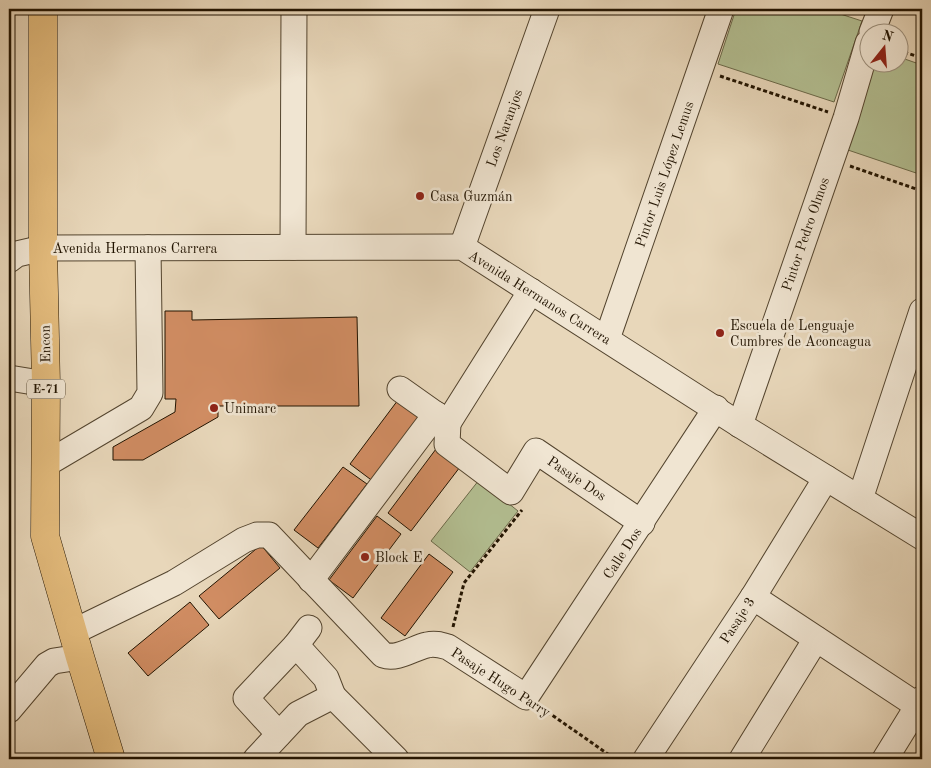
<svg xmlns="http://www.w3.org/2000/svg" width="931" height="768" viewBox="0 0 931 768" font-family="'Old Standard TT',serif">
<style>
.green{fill:#b3bf92;stroke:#6a6949}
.building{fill:#d18d63;stroke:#211300}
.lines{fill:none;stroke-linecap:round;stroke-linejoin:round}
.minor-casing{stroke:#53442e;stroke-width:27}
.major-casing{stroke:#211300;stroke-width:29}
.path{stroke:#211300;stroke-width:3;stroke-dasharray:4 2.5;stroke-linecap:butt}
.minor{stroke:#f0e5d2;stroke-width:25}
.major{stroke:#e4bc7d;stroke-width:28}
.poi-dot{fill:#8f2418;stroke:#f0e5d2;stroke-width:2}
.labels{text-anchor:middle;stroke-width:5;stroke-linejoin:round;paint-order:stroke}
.shield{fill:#f0e5d2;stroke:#5f523f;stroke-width:1}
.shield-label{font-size:12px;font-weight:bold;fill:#211300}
.street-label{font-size:14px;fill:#211300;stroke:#f0e5d2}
.poi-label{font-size:14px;fill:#211300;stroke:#f0e5d2;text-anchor:start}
</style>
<rect width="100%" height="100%" fill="#e8d7ba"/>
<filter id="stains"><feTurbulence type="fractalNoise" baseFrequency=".004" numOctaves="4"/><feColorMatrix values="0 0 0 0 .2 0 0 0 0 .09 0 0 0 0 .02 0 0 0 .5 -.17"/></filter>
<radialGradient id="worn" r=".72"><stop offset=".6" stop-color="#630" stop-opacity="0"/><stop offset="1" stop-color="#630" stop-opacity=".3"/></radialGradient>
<g class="green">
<polygon points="736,9 825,9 862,21 834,102 718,64"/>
<polygon points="899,57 922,65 922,175 842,148 871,63 898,62"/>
<polygon points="479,480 518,511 470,572 431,541"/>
</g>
<g class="building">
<polygon points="165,311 192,311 192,320 357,317 359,406 218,406 218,417 143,460 113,460 113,447 175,412 176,399 165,399"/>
<polygon points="398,400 422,418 374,482 350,464"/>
<polygon points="436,449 460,467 411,531 388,513"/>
<polygon points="343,467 367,484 318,548 294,530"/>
<polygon points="377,516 401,534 353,598 329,580"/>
<polygon points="261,545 280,568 219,619 199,596"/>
<polygon points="429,554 453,572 405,636 381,618"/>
<polygon points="190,602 209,625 148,676 128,653"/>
</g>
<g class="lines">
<g class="minor-casing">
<g id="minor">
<polyline points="872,32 881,9"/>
<polyline points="293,247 294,9"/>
<polyline points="462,247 547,9"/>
<polyline points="9,260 17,254 43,248 462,247 740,425 922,537"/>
<polyline points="607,339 721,9"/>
<polyline points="9,378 46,384"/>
<polyline points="400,389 448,423"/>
<polyline points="448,423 447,444 511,492 536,451 642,523"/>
<polyline points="448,423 531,291"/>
<polyline points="740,425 846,118 868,43"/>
<polyline points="46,464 141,408 150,393 148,248"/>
<polyline points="860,499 922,311"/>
<polyline points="311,580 436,414"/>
<polyline points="753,597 918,706"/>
<path d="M73,632L174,583L244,540L257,535H269L383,655C398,660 413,648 427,645C435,643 441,645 448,647L526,697L716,408"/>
<polyline points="296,645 326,678 333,696"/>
<polyline points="9,710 47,665 54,661 80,657"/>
<polyline points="279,734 246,698 296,645 309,628"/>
<polyline points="256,759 298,714 333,696 396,759"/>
<polyline points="646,759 753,597 826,478"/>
<polyline points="742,759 816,639"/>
<polyline points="885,759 922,699"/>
</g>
</g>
<g class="major-casing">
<polyline id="major" points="43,9 43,248 46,384 45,536 80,657 111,759"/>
</g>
<g class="path">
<polyline points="898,50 922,58"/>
<polyline points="720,76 828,112"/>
<polyline points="850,166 922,191"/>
<polyline points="453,627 464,583 522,510"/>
<polyline points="542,708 615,759"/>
</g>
<use href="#minor" class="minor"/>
<use href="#major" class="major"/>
</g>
<g class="poi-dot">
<circle cx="420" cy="196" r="5"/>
<circle cx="720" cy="333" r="5"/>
<circle cx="214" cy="408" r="5"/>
<circle cx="365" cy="557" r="5"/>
</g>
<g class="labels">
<rect class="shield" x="27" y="379.5" width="38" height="19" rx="4"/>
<g class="shield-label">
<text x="46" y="393">E-71</text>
</g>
<g class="street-label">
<text transform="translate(504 128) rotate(-70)" y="5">Los Naranjos</text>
<text transform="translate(664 174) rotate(-71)" y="5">Pintor Luis López Lemus</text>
<text transform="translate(805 234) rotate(-71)" y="5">Pintor Pedro Olmos</text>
<text x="135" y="253">Avenida Hermanos Carrera</text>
<text transform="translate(540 297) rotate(32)" y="5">Avenida Hermanos Carrera</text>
<text transform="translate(45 344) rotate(-91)" y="5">Encon</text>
<text transform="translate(577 478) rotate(34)" y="5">Pasaje Dos</text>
<text transform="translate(622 553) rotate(-57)" y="5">Calle Dos</text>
<text transform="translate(737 620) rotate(-57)" y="5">Pasaje 3</text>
<text transform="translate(501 682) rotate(33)" y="5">Pasaje Hugo Parry</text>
</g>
<g class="poi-label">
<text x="430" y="201">Casa Guzmán</text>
<text x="730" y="330">Escuela de Lenguaje<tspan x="730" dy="16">Cumbres de Aconcagua</tspan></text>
<text x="224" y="413">Unimarc</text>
<text x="375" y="562">Block E</text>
</g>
</g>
<rect width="931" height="768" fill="none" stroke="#e8d7ba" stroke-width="30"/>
<rect x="10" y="10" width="911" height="748" fill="none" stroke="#211300" stroke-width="2.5"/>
<rect x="15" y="15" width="901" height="738" fill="none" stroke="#211300"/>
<g transform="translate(884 48) rotate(17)"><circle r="24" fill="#f0e5d2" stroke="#9d917e"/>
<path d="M0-4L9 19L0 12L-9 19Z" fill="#8f2418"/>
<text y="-8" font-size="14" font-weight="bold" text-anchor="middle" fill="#211300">N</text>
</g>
<rect width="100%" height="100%" filter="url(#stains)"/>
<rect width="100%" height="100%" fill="url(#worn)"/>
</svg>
